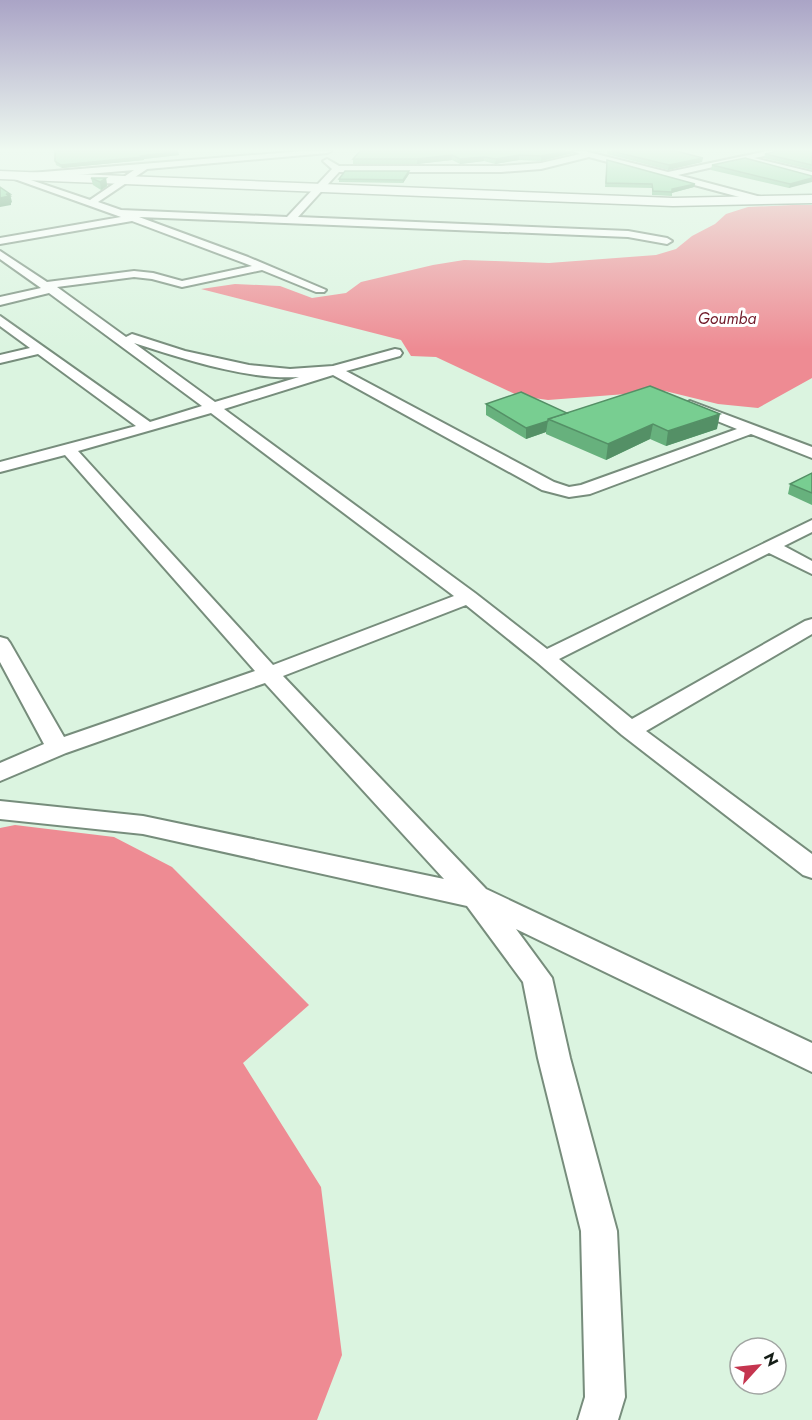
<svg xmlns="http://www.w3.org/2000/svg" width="812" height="1420" viewBox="0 0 812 1420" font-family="Jost,sans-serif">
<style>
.water{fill:#ee8b93}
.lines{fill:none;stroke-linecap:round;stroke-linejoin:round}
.street-casing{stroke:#778d7c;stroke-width:4}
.secondary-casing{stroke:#778d7c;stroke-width:3}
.street{fill:#fff;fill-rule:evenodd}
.secondary{fill:#fff;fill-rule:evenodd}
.wall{fill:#67b17d}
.shaded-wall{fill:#549066}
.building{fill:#78ce91;stroke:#549066;stroke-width:1.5}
.labels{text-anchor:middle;stroke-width:6;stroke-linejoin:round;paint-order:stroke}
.far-water-label{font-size:16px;font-style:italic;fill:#711a29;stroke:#fff}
</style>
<rect width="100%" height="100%" fill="#dbf4e0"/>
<g class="water">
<polygon points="793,205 812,205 812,378 758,408 718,404 665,391 548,400 519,396 436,357 411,356 401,340 201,289 235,284 280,286 312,298 346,293 361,282 433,265 464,260 549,263 656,255 676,249 692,236 715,224 726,214 748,207"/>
<polygon points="15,825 114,837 172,867 309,1005 243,1063 321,1187 342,1355 317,1420 0,1420 0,828"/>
</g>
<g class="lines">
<g class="street-casing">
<path id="street" d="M304,151H331L327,153L147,169L98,202L121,210L287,217L332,169L323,161L327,159L339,166H501L541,163L580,154L573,151H584L668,172L767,151H780L779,153L754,158L812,172V178L744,160L678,175L765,198L767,200L762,203L589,157L541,169L501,172H339L298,217L628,231L667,238L672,241L667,244L628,237L139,217L248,257L326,290L324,292H316L262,270L182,287L152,279L134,277L57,287L126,337L132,334L185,351L249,365L290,369L333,366L395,349L400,350L402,353L400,356L346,371L554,482L569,487L581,485L737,429L685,408L683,405L690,401L812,447V458L751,434L590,494L569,497L542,490L333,375L224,409L475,593L547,649L812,520V532L784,546L812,561V574L769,553L559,659L632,719L805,621L812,619V634L646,731L812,854V878L803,875L622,735L538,663L466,605L283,676L486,889L812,1043V1072L516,929L552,978L570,1058L617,1231L625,1397L618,1420H578L585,1397L581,1231L538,1058L523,982L467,906L143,834L0,819V801L143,816L444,879L265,683L66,753L0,781V763L44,744L0,662V637L7,639L10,643L64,737L255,671L65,455L0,472V462L136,426L38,354L0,363V355L30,348L0,326V316L150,422L202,406L49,293L0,305V297L41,288L0,259V251L47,282L134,271L153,273L182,281L252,266L132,221L0,244V238L121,217L9,177L16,175L90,200L134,170L30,179L26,176L30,173ZM134,343C184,359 246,380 299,377L215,402ZM211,413L454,596L273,665L78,451Z"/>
</g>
<g class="secondary-casing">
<polygon id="secondary" points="0,171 673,198 812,195 812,203 673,206 0,179"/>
</g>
<use href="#street" class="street"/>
<use href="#secondary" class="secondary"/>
</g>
<g class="wall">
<polygon points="178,151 179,155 144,159 144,160 62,168 56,165 55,161"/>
<polygon points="360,151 573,151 573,153 541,161 519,160 495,164 484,161 460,164 452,160 417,164 353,164 353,159"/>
<polygon points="586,151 676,151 702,162 668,170 607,154 607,151 598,152"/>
<polygon points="812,151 812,170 764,158 765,154"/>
<polygon points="607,160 694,187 672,193 672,196 652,195 652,188 605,187"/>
<polygon points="712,165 812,176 789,188 711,170"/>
<polygon points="409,174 403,183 339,182 339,179"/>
<polygon points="91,178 106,178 107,186 101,190 93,185"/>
<polygon points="486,404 567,413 717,429 666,446 650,439 606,460 546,434 546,432 526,439 486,415"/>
<polygon points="812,473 812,505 788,494 790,484"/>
</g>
<g class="shaded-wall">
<polygon points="178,151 179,155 144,159 144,160 62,168 61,165"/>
<polygon points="565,151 573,151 573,153 541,161 541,156"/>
<polygon points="452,155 452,160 417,164 417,159"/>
<polygon points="519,155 519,160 495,164 496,159"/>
<polygon points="484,157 484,161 460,164 460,159"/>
<polygon points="703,158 702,162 668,170 669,165"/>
<polygon points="409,171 409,174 403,183 403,180"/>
<polygon points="106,178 107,186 101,190 100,182"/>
<polygon points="812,178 812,182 789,188 790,184"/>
<polygon points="695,184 694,187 671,193 672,189"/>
<polygon points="6,194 10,194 12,202 11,203 11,205 0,207 0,198"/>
<polygon points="720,414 717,429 666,446 668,431"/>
<polygon points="548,421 546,432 526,439 526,428"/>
<polygon points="653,424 650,439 606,460 608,444"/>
</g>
<g class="building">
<polygon points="55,151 178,151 140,156 143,157 61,165 55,161"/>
<polygon points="360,151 565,151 541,156 519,155 496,159 484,157 460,159 452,155 417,159 353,159"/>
<polygon points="611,151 676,151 703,158 669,165"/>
<polygon points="777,151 812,151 812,165 765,154"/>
<polygon points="745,158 812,176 812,178 790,184 712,165"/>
<polygon points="607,160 695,184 672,189 672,192 653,191 652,184 606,183"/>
<polygon points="345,171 409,171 403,180 339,179"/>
<polygon points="91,178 106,178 100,182"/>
<polygon points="0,187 10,194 6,194 10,196 0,198"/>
<polygon points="650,386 720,414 668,431 653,424 608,444 548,419"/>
<polygon points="521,392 567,413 548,419 548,421 526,428 486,404"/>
<polygon points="812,473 812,493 790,484"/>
</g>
<linearGradient id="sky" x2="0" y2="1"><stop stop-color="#aaa4c6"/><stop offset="0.43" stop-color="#effaf1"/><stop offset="1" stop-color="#effaf1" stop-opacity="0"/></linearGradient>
<rect width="812" height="349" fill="url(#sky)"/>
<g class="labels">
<g class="far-water-label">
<text x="727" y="324">Goumba</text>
</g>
</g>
<g transform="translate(758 1366) rotate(63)"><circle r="28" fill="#ffffff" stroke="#a1a5a2" stroke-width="1.5"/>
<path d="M0-4.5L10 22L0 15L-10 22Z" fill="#c5354f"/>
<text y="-9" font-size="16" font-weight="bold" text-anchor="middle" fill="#151e17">N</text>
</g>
</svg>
